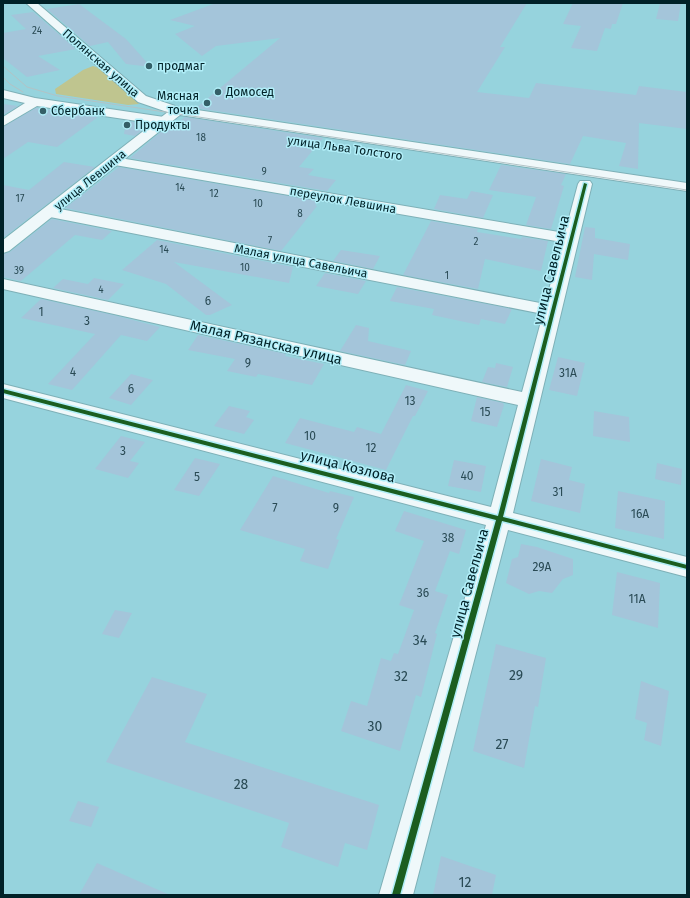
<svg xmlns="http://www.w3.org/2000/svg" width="690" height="898" viewBox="0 0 690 898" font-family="'Fira Sans',sans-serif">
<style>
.green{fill:#bfc58f}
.building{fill:#a4c5da}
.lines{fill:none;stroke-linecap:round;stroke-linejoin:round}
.minor-casing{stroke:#7eb0b7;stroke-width:2}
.tertiary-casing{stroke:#7eb0b7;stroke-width:2}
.minor{fill:#eff8fa;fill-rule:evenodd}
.tertiary{fill:#eff8fa;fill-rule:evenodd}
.tram{stroke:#b2c3c6;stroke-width:1}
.cycleway-casing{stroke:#b1eef8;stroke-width:3}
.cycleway{fill:#1b5e20;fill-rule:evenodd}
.poi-dot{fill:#345f67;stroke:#b1eef8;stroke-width:1.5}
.labels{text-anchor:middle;stroke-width:3;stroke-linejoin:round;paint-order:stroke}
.far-number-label{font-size:10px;fill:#294a54}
.far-street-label{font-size:12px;fill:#002127;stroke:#b1eef8}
.far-poi-label{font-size:12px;fill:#002127;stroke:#b1eef8;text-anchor:start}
.number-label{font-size:12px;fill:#294a54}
.street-label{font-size:14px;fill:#002127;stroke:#b1eef8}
.near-number-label{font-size:14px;fill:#294a54}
</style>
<rect width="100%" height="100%" fill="#96d3dd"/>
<path class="green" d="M93,66C109,71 130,89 139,104L128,105L56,94L55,89L83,70Z"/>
<g class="building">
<polygon points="216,3 527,3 500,47 505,47 477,92 529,98 536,83 636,95 639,86 687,92 687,129 639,123 638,169 619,166 626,143 583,136 570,164 196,108 280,38 216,46 202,56 175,34 195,26 170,20"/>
<polygon points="573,3 623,3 616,24 612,24 611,29 605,28 597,51 571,48 581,26 563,24"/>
<polygon points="660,3 681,3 678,21 656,19"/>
<polygon points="79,4 126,39 151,67 126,64 108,42 90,46 47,9"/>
<polygon points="33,12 76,49 38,56 60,70 27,77 3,58 3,33 26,29 11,15"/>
<polygon points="3,104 18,106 3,115"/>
<polygon points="36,108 98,117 57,147 28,142 3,159 3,127"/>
<polygon points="185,117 323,138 299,167 314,169 308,175 336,180 327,191 130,158 169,125 174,126"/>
<polygon points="126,121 150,124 135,136 124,134"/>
<polygon points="64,162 95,167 3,238 3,185 29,190"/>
<polygon points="501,165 566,174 561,185 564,186 551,229 526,225 536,197 489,190"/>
<polygon points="119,167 318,201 315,205 317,206 281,251 65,208"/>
<polygon points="471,191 493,195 483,218 434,209 440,195 467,199"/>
<polygon points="52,219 112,231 102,240 75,235 21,281 3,277 3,254 10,252"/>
<polygon points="431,221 478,229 477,232 521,239 522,237 548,241 541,271 485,259 478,289 403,275"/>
<polygon points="585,227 595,228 595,238 630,244 628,260 594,254 592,280 575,277"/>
<polygon points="157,240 293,267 289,283 174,262 232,305 210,315 206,315 166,284 122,270"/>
<polygon points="341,250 380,256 373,269 333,261"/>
<polygon points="325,273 366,281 358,294 316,286"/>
<polygon points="94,278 124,284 108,300 53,288 63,279 88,284"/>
<polygon points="397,287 512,309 505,324 481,319 479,325 432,315 434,309 390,301"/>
<polygon points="41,299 113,315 160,327 147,341 121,335 72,390 48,384 95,334 21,318"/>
<polygon points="356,325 369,328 368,341 411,351 405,365 340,351"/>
<polygon points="198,335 286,354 285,356 324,364 312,385 258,374 256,377 227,371 235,359 188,350"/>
<polygon points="558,357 585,363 577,396 549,390"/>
<polygon points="496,363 513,367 507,387 482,382 488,367 495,368"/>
<polygon points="131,374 153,380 131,405 109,398"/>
<polygon points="406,385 428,391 415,416 413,416 386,470 285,443 300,418 354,432 357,427 381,434"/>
<polygon points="477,397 503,403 504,405 497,427 471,421"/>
<polygon points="229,406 250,411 246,417 254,420 244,434 214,426"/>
<polygon points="594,411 629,417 630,442 593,436"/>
<polygon points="121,436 145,442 130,461 139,463 128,478 95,469"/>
<polygon points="195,458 220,464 199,496 174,490"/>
<polygon points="541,459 572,467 569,480 585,484 580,513 531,501"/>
<polygon points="454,460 486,466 481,492 448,486"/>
<polygon points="657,463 682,469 681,485 655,479"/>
<polygon points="273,476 329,493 330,491 354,497 336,539 339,540 328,569 300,561 305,549 240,530"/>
<polygon points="618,491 665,501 664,539 615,528"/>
<polygon points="404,511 466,530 459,554 450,551 435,591 448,595 435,633 437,634 421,697 416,695 400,751 341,731 351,701 367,706 381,658 391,661 394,653 398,654 414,610 399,605 424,541 395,531"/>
<polygon points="521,544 537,547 573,559 573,575 563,579 552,593 539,591 529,594 506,583 512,559 518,557"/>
<polygon points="617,572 660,583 658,628 612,615"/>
<polygon points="115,610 132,613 119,638 102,634"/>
<polygon points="496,644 546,658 538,707 535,706 524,768 473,751"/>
<polygon points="152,677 207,694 185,742 379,805 367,850 345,843 338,867 281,847 289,823 106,762"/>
<polygon points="641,681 669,691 661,746 644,740 647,723 635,719"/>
<polygon points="78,801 99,807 91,827 69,821"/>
<polygon points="441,856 496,875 492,895 433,895"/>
<polygon points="97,863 170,895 79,895"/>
</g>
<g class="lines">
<g class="minor-casing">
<g id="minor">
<polygon points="26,3 37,3 146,96 181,108 183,111 181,114 173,114 138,102"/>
<polygon points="3,90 35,98 164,117 170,121 164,125 37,106 3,126 3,117 25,103 3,98"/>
<polygon points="114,157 565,233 578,184 580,181 590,181 592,184 513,513 687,557 687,577 508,530 413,895 379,895 486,525 3,398 3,384 491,507 518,405 3,289 3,279 522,392 543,314 50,217 45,215 42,212 45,209 50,207 545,304 562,242 109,164 107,161 109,158"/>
</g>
</g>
<g class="tertiary-casing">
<polygon id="tertiary" points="177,107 687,183 687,191 180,115 9,251 3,253 3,240 173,108"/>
</g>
<use href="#minor" class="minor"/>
<use href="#tertiary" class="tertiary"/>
<g class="tram">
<polyline points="3,66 27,87 58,96 687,190"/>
<polyline points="3,77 10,84 23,92"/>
</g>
<g class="cycleway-casing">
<polygon id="cycleway" points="584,183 587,184 503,517 687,565 687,569 502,521 400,895 392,895 496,520 3,393 3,389 498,516"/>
</g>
<use href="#cycleway" class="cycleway"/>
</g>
<g class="poi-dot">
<circle cx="149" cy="66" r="4"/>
<circle cx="218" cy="92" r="4"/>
<circle cx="207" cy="103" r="4"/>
<circle cx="43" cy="111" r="4"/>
<circle cx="127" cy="125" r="4"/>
</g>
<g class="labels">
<g class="far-number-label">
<text x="37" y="34">24</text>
<text x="201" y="141">18</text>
<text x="264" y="175">9</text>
<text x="180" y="191">14</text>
<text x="214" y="197">12</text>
<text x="20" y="202">17</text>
<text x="258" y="207">10</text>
<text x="300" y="217">8</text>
<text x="270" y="244">7</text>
<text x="476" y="245">2</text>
<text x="164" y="253">14</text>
<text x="245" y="271">10</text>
<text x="19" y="274">39</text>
<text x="447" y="279">1</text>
<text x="101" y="293">4</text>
</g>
<g class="far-street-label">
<text transform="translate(101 63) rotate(41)" y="4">Полянская улица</text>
<text transform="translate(345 148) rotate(8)" y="4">улица Льва Толстого</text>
<text transform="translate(90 180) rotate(-39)" y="4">улица Левшина</text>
<text transform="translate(343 200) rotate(10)" y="4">переулок Левшина</text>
<text transform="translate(301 261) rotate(11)" y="4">Малая улица Савельича</text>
</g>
<g class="far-poi-label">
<text x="157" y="70">продмаг</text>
<text x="226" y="96">Домосед</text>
<text x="199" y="100" text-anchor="end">Мясная<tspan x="199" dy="14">точка</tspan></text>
<text x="51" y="115">Сбербанк</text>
<text x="135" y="129">Продукты</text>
</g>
<g class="number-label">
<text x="208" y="305">6</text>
<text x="41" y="316">1</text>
<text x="87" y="325">3</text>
<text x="248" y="367">9</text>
<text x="73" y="376">4</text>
<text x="568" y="377">31А</text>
<text x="131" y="393">6</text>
<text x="410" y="405">13</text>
<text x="485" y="416">15</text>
<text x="310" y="440">10</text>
<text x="371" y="452">12</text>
<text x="123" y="455">3</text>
<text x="467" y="480">40</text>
<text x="197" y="481">5</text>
<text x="558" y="496">31</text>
<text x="275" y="512">7</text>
<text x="336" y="512">9</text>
<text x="640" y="518">16А</text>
<text x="448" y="542">38</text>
<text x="542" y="571">29А</text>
<text x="423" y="597">36</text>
<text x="637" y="603">11А</text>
</g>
<g class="street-label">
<text transform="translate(551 270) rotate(-76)" y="5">улица Савельича</text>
<text transform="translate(266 342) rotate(13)" y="5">Малая Рязанская улица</text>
<text transform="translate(348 466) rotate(14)" y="5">улица Козлова</text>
<text transform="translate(469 583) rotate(-75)" y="5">улица Савельича</text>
</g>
<g class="near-number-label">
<text x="420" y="645">34</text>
<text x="516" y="680">29</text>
<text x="401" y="681">32</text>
<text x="375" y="731">30</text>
<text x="502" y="749">27</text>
<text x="241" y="789">28</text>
<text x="465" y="887">12</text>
</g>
</g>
<rect width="690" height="898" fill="none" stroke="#002127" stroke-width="8"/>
</svg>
